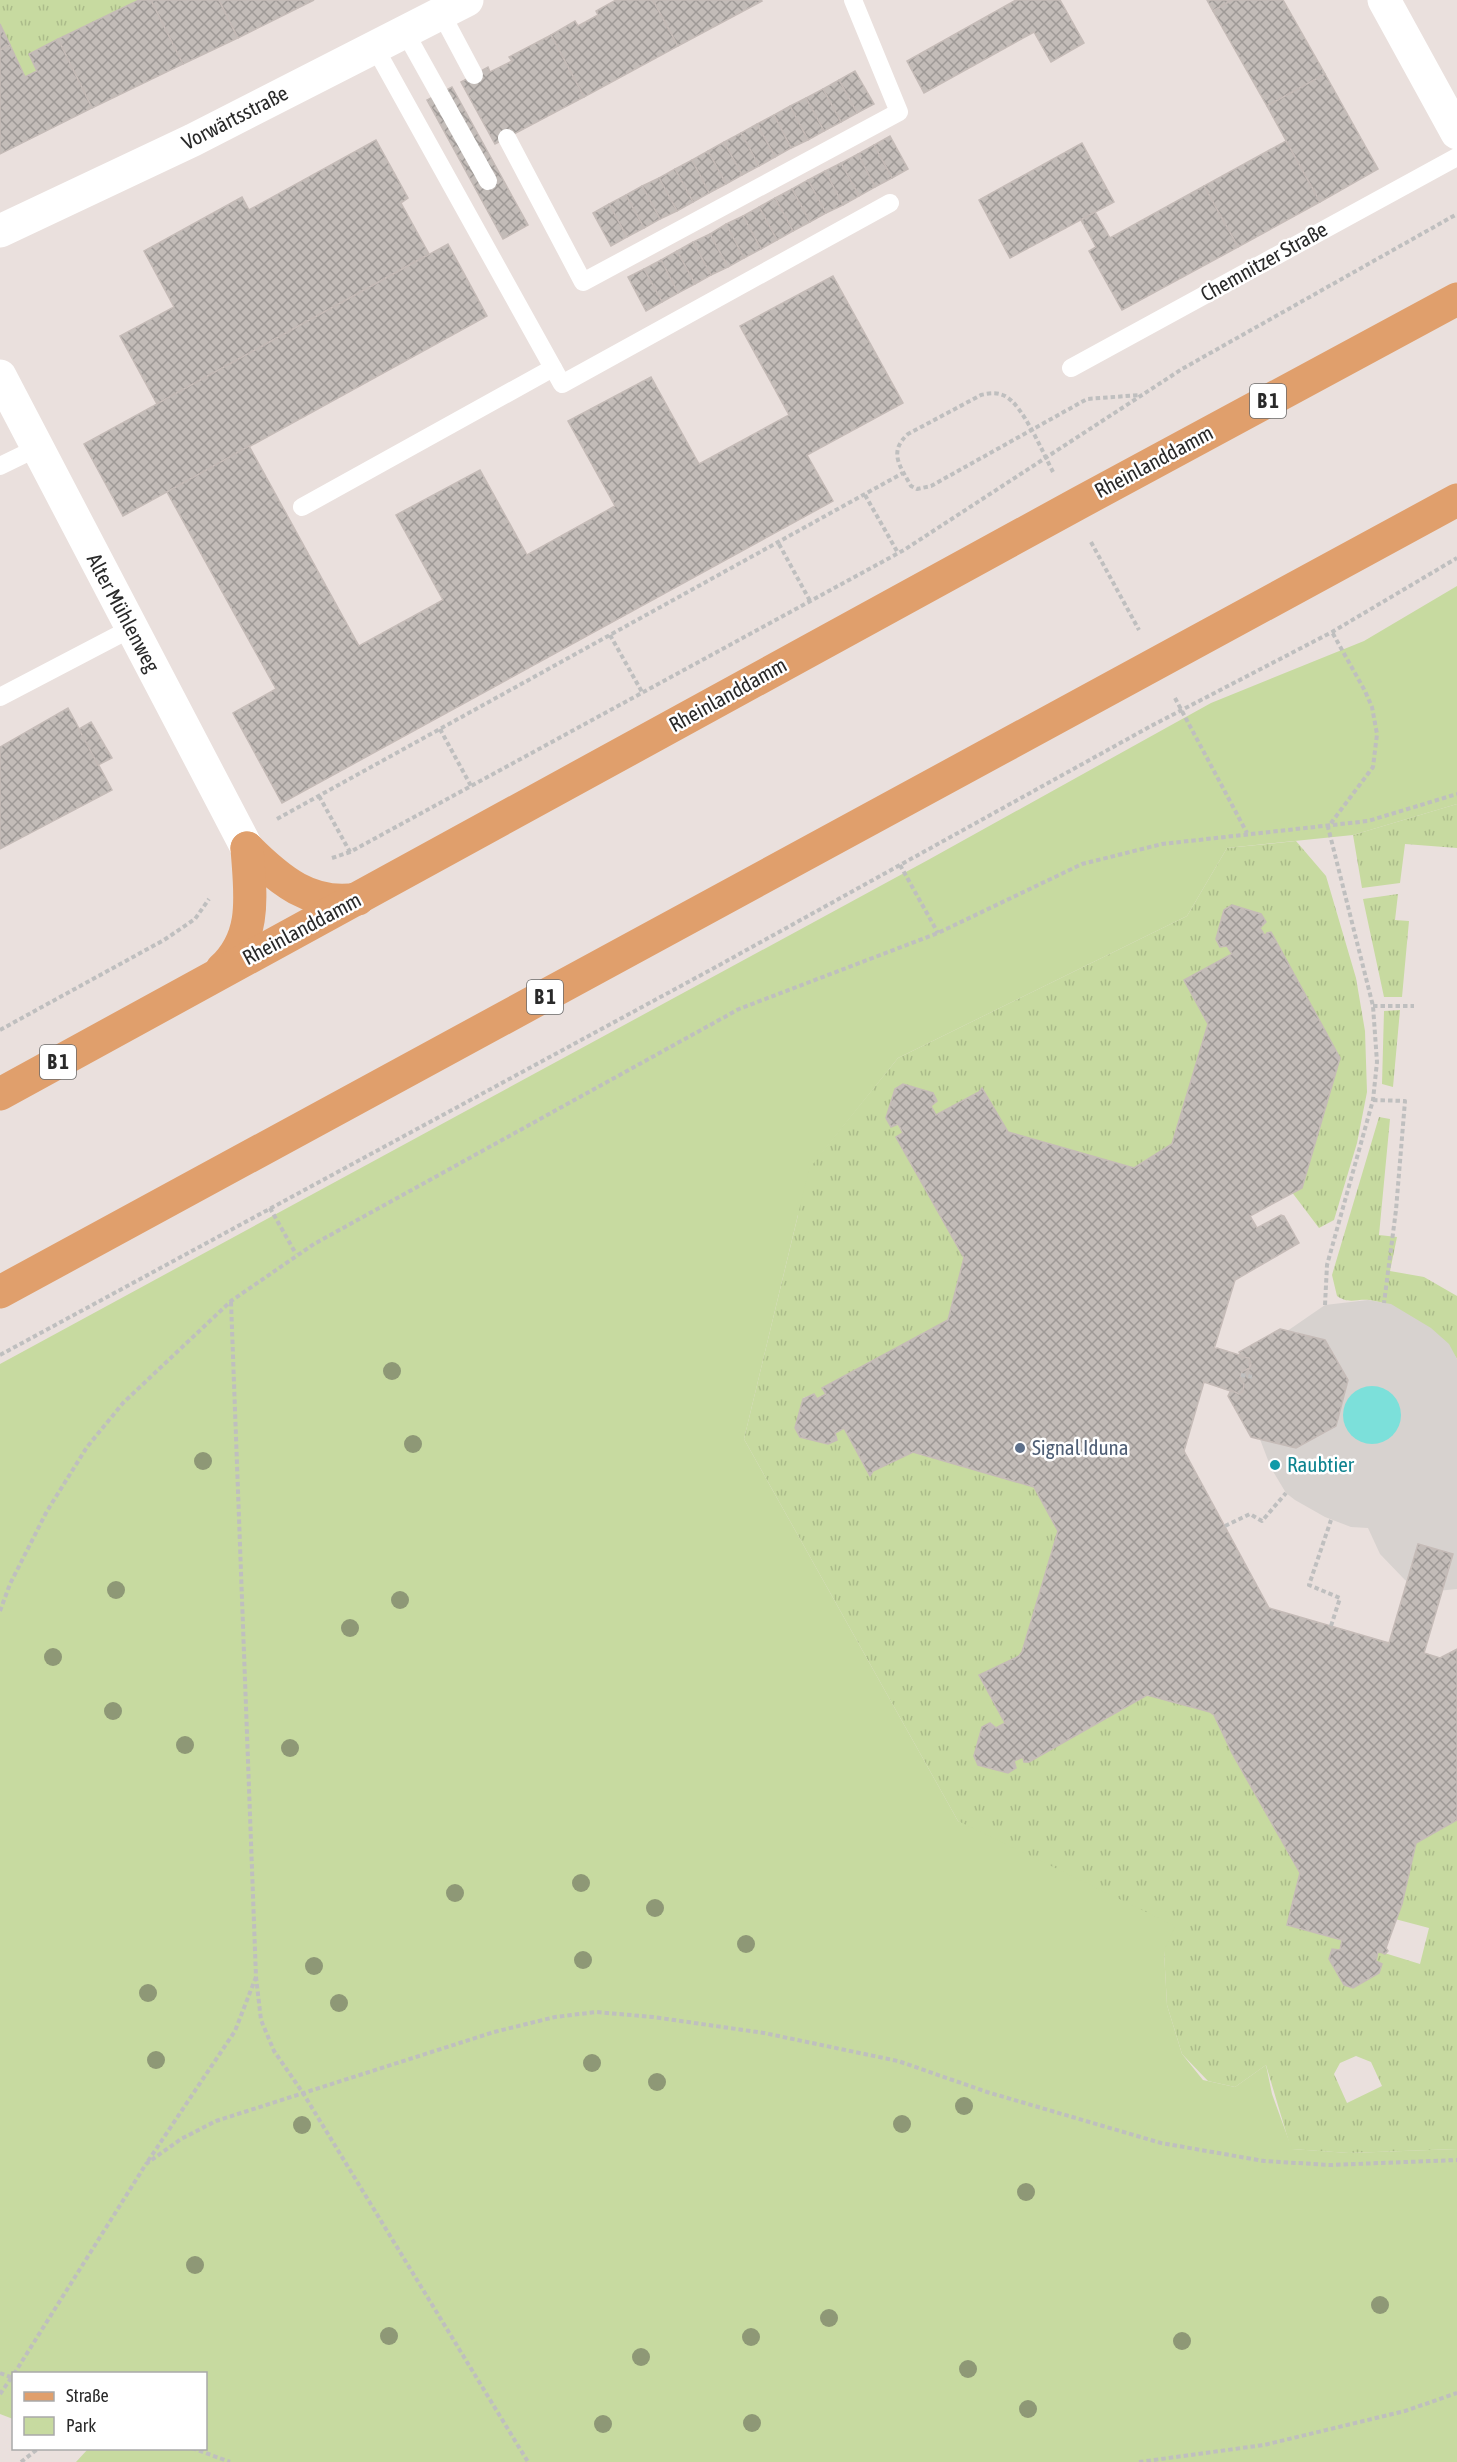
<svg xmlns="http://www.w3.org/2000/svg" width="1457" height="2462" viewBox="0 0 1457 2462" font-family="'Asap Condensed',sans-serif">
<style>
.grass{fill:url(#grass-tufts);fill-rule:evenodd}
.park{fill:#c7daa0}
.plaza{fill:#d7d2cf}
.water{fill:#7ce0da}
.building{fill:url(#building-cross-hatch);stroke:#c5bbb7;stroke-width:1.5}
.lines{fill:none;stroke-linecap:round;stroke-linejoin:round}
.path{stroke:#bfbfbf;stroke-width:4;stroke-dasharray:4.5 3;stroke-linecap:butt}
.service{stroke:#fff;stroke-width:18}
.minor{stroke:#fff;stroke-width:33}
.primary{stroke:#e09f6c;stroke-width:33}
.tree{fill:#8e9876}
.service-dot{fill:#5c6f8a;stroke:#fff;stroke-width:2}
.culture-dot{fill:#0f9aa8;stroke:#fff;stroke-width:2}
.labels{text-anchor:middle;stroke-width:5;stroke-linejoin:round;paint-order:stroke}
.shield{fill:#fff;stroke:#696969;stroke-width:1.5}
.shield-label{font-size:20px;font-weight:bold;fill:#292929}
.street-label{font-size:21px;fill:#292929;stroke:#fff}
.service-label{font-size:21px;fill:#4e5e75;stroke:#fff;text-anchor:start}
.culture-label{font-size:21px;fill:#0d838f;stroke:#fff;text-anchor:start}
</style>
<defs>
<pattern id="grass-tufts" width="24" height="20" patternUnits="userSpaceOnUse" patternTransform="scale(1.5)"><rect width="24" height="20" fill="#c7daa0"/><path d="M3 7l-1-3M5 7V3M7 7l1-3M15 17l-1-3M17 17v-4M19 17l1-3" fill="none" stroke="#abbb8a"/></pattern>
<pattern id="building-cross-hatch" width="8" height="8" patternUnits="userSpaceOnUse" patternTransform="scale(1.5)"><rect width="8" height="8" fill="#c3bcb8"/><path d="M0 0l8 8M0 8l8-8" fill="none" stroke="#9e9996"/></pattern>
</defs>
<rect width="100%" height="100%" fill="#eae0dd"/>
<g class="grass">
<polygon points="0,0 260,0 0,126"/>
<polygon points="1457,804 1457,848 1405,844 1400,883 1362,888 1353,835"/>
<path d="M1296,841L1326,876L1356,978L1365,1031L1367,1092L1357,1143L1334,1220L1319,1228L1291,1191L1295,976L1271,933H1267L1265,936L1260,928L1266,922L1261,914L1232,905L1224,910L1216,939L1220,947L1227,946L1232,954L1184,980L1208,1024L1172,1144L1134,1168L1008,1132L982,1088L979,1092L936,1115L931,1106L937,1101L932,1093L904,1084L891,1127L898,1124L903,1133L897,1137L964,1258L948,1320L823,1388L826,1394L817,1399L814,1394L803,1398L795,1428L800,1437L828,1444L837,1440L835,1433L844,1428L870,1476L873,1471L913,1452L1034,1487L1037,1491L1058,1531L1022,1652L1019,1656L979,1676L1005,1723L996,1728L991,1723L982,1727L974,1756L978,1765L1008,1773L1016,1768L1014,1761L1023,1757L1024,1762H1029L1147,1695L1210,1712L1214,1715L1300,1873L1287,1925L1342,1940L1340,1950L1332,1949L1329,1959L1344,1985L1353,1988L1379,1973L1382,1964L1376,1961L1378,1951L1420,1964L1429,1928L1395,1919L1416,1843L1457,1820V2149L1349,2153L1291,2149L1266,2065L1235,2087L1208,2081L1182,2054L1167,2005L1164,1951L958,1821L744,1439L798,1215L775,1210L898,1058L1187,916L1227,848ZM1356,2056L1371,2062L1382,2086L1347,2103L1334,2074L1340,2063Z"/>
<polygon points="1398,894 1395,920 1409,921 1402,997 1384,997 1363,899"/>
<polygon points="1400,1010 1393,1087 1382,1084 1384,1011"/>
<path d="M1379,1117L1390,1119L1379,1235L1397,1237L1390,1271L1424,1277L1457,1296V1359C1443,1334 1397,1303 1369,1300C1356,1299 1348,1304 1337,1296L1332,1275Z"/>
</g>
<polygon class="park" points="1457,586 1457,804 1353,835 1227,848 1187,916 898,1058 809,1169 744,1439 958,1821 1175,1926 1164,1951 1167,2005 1182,2054 1203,2080 1235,2087 1266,2065 1272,2094 1292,2149 1349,2153 1457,2149 1457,2462 76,2462 87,2450 85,2449 206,2448 206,2374 14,2374 13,2419 0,2414 0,1364 928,860 1211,703 1364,641"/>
<polygon class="plaza" points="1368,1300 1391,1304 1431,1328 1449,1344 1457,1359 1457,1589 1437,1591 1405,1580 1380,1554 1368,1528 1351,1527 1325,1517 1295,1500 1286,1493 1271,1468 1253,1421 1280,1336 1325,1305"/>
<circle class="water" cx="1372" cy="1415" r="29"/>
<g class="building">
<polygon points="139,0 151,0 183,64 92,108 58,39"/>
<polygon points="151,0 219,0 238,38 183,64"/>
<polygon points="219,0 314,0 238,38"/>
<polygon points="616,0 653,0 678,46 584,97 551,35 575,21 578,26 589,20 598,15 596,11"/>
<polygon points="653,0 761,0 762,1 678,46"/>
<polygon points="1016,0 1060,0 1084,43 1051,62 1034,32 924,93 907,61"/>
<polygon points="1207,0 1232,0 1213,11"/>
<polygon points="1232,0 1283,0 1325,74 1267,106 1213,11"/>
<polygon points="0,24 10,45 0,50"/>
<polygon points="551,35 584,97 495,144 461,82 488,67 490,72 512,61 509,57"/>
<polygon points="58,39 92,108 0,154 0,50 10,45 25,77 37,71 29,54"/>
<polygon points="855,71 874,104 857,113 839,80"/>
<polygon points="1325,74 1378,169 1320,202 1267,106"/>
<polygon points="839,80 857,113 841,122 823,89"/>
<polygon points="452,87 528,225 503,239 427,100"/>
<polygon points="823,89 841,122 824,131 806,98"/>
<polygon points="806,98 824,131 808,140 790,106"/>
<polygon points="790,106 808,140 791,148 774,115"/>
<polygon points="774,115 791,148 775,157 757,124"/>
<polygon points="757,124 775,157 759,166 741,133"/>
<polygon points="741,133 759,166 742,175 724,142"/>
<polygon points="890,136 908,169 892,178 874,145"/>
<polygon points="376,140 408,198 401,203 429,254 157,404 120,336 174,307 144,251 242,197 249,210"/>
<polygon points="1286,141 1320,202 1238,247 1204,186"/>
<polygon points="724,142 742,175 726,184 708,151"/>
<polygon points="1082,143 1114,202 1010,258 979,200"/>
<polygon points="874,145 892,178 875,187 858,154"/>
<polygon points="708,151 726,184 709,193 692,160"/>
<polygon points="858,154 875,187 859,196 841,163"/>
<polygon points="692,160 709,193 693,202 675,169"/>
<polygon points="841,163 859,196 843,205 825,171"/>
<polygon points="675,169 693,202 677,211 659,178"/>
<polygon points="825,171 843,205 826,213 808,180"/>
<polygon points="659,178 677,211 660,219 642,186"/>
<polygon points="808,180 826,213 810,222 792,189"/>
<polygon points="642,186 660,219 644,228 626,195"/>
<polygon points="1204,186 1238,247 1122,310 1089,251 1096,247 1081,220 1095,212 1110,238"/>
<polygon points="792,189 810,222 793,231 775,198"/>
<polygon points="626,195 644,228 627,237 609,204"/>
<polygon points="775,198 793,231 777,240 759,207"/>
<polygon points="609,204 627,237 611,246 593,213"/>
<polygon points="759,207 777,240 761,249 743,216"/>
<polygon points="743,216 761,249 744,258 726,224"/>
<polygon points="726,224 744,258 728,267 710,234"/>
<polygon points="710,234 728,267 711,275 693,242"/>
<polygon points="693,242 711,275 695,284 677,251"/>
<polygon points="448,244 487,316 123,516 84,444"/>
<polygon points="677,251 695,284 678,293 661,260"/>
<polygon points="661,260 678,293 662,302 644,269"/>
<polygon points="644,269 662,302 646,311 628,277"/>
<polygon points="833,276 903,403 807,455 833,501 282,803 233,713 276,689 167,492 249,446 359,646 443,600 396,515 480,470 527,555 615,506 568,421 651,377 699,464 789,415 740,326"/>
<polygon points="68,708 112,790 0,849 0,747"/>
<polygon points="91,722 112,758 98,765 79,729"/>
<polygon points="1232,905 1261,914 1266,922 1260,928 1265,936 1267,933 1271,932 1340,1058 1302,1188 1250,1216 1257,1228 1281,1215 1284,1216 1299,1243 1235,1280 1214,1349 1217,1348 1249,1358 1250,1368 1242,1371 1240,1379 1244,1384 1244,1389 1239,1394 1204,1382 1184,1451 1269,1608 1389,1643 1418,1544 1453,1554 1424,1653 1440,1658 1457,1649 1457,1820 1416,1843 1402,1904 1386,1948 1388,1951 1385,1954 1378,1951 1376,1961 1382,1964 1379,1973 1353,1988 1344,1985 1329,1959 1332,1949 1340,1950 1342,1940 1287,1925 1300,1873 1232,1753 1214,1715 1210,1712 1147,1695 1029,1762 1024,1762 1023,1757 1014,1761 1016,1768 1008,1773 978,1765 974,1756 982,1727 990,1723 996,1728 1005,1723 979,1675 1019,1656 1022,1652 1058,1531 1034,1487 913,1452 873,1471 870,1476 844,1428 835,1433 837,1440 828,1444 800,1437 795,1428 803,1399 814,1394 817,1399 826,1394 822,1388 948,1320 964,1258 896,1137 903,1133 898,1124 891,1127 886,1118 895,1089 903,1084 933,1093 937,1101 931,1106 936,1115 979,1092 982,1088 1008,1132 1134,1168 1172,1144 1208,1024 1184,980 1232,954 1227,946 1220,947 1216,939 1224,910"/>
<polygon points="1280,1329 1325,1340 1348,1380 1336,1426 1296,1448 1251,1437 1228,1396 1231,1390 1239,1394 1243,1391 1244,1384 1240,1379 1242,1371 1249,1369 1251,1365 1249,1358 1241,1357 1239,1352"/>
</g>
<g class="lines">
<g class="path">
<path d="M1053,472C1043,453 1023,405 1005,396C997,392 989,393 981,395L908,434C888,452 900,466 911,486L917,489L931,486L1087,399L1140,395"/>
<polyline points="865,495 898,553"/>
<polyline points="1091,542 1139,630"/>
<polyline points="779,544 810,601"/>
<polyline points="610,635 642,692"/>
<polyline points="1175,698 1247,833"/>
<polyline points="440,729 471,786"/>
<polyline points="319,796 350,852"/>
<polyline points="277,819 903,473"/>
<polyline points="332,858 350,852 904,550 1182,369 1457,214"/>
<polyline points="900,865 938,933"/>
<polyline points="1373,1006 1414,1006"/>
<polyline points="0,1030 164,940 195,919 209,899"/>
<polyline points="1373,1100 1405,1101 1396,1210 1384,1303"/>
<polyline points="270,1208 296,1254"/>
<polyline points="231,1302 256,1977 261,2020 274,2051 303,2093 528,2462"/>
<polyline points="1325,1305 1327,1265 1373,1100 1377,1062 1373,1006 1328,827 1373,767 1377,734 1372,707 1365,691 1332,632"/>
<polyline points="0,1355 714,968 1151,726 1332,632 1457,558"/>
<polyline points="1241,1375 1252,1377"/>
<polyline points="1225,1526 1250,1514 1262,1521 1286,1493"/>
<polyline points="0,1611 10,1584 47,1511 87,1447 123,1403 231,1301 314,1244 739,1009 938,933 1082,864 1162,844 1368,821 1457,794"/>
<polyline points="1331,1626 1340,1598 1309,1585 1331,1520"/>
<polyline points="148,2161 235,2031 256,1977"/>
<polyline points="0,2373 13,2378"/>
<polyline points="14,2374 146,2164 181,2139 216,2121 494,2032 555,2017 596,2012 653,2017 764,2033 898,2061 987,2092 1161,2143 1264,2161 1330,2165 1457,2160"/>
<polyline points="0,2394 14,2374"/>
<polyline points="192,2448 230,2462"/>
<polyline points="21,2462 39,2448"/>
<polyline points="1139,2462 1264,2445 1405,2411 1457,2393"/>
</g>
<g class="service">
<polyline points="441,13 474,75"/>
<polyline points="405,32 488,181"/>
<polyline points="374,46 562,384 890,203"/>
<polyline points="507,138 583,282 899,112 853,0"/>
<polyline points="1071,368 1457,157"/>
<polyline points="0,466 37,448"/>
<polyline points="302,507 553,368"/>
<polyline points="0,697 130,629"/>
</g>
<g class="minor">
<polyline points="1384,0 1457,133"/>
<polyline points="0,231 193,140 467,0"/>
<polyline points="0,376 247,848"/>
</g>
<g class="primary">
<path d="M247,848C279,880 311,907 358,899"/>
<path d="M222,969C258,936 250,893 247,848"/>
<polyline points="0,1094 1079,503 1457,299"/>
<polyline points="0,1292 1457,500"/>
</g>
</g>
<g class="tree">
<circle cx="392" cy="1371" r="9"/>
<circle cx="413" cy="1444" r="9"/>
<circle cx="203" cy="1461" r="9"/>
<circle cx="116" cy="1590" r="9"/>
<circle cx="400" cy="1600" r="9"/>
<circle cx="350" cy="1628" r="9"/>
<circle cx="53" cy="1657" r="9"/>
<circle cx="113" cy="1711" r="9"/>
<circle cx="185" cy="1745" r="9"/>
<circle cx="290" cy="1748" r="9"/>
<circle cx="581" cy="1883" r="9"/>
<circle cx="455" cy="1893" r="9"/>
<circle cx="655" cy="1908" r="9"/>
<circle cx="746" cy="1944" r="9"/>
<circle cx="583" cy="1960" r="9"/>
<circle cx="314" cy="1966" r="9"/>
<circle cx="148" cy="1993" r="9"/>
<circle cx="339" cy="2003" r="9"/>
<circle cx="156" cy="2060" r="9"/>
<circle cx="592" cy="2063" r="9"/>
<circle cx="657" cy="2082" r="9"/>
<circle cx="964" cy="2106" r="9"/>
<circle cx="902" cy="2124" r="9"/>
<circle cx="302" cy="2125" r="9"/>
<circle cx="1026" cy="2192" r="9"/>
<circle cx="195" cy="2265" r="9"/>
<circle cx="1380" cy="2305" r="9"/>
<circle cx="829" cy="2318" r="9"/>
<circle cx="389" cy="2336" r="9"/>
<circle cx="751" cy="2337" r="9"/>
<circle cx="1182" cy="2341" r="9"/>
<circle cx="641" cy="2357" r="9"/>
<circle cx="968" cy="2369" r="9"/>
<circle cx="1028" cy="2409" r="9"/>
<circle cx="752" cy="2423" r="9"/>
<circle cx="603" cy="2424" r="9"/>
</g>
<circle class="service-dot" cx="1020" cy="1448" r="6"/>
<circle class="culture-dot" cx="1275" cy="1465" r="6"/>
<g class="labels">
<g class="shield">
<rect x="1250" y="384" width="36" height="34" rx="4.5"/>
<rect x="527" y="980" width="36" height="34" rx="4.5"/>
<rect x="40" y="1045" width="36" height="34" rx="4.5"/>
</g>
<g class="shield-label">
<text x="1268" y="408">B 1</text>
<text x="545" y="1004">B 1</text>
<text x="58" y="1069">B 1</text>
</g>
<g class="street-label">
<text transform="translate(235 118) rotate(-27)" y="7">Vorwärtsstraße</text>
<text transform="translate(1264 262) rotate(-29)" y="7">Chemnitzer Straße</text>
<text transform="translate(1154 462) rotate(-28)" y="7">Rheinlanddamm</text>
<text transform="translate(123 613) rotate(62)" y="7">Alter Mühlenweg</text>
<text transform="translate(728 695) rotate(-29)" y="7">Rheinlanddamm</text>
<text transform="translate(302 929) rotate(-28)" y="7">Rheinlanddamm</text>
</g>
<g class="service-label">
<text x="1032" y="1455">Signal Iduna</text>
</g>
<g class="culture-label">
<text x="1287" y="1472">Raubtier</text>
</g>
</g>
<rect x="12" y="2372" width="195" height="78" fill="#ffffff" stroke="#a9a9a9" stroke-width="1.5"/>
<rect x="24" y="2392" width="30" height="9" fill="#e09f6c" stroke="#a9a9a9" stroke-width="1.5"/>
<text x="66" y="2402" font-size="18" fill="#292929">Straße</text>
<rect x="24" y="2417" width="30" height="18" fill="#c7daa0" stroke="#a9a9a9" stroke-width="1.5"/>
<text x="66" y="2432" font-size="18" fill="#292929">Park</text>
</svg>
